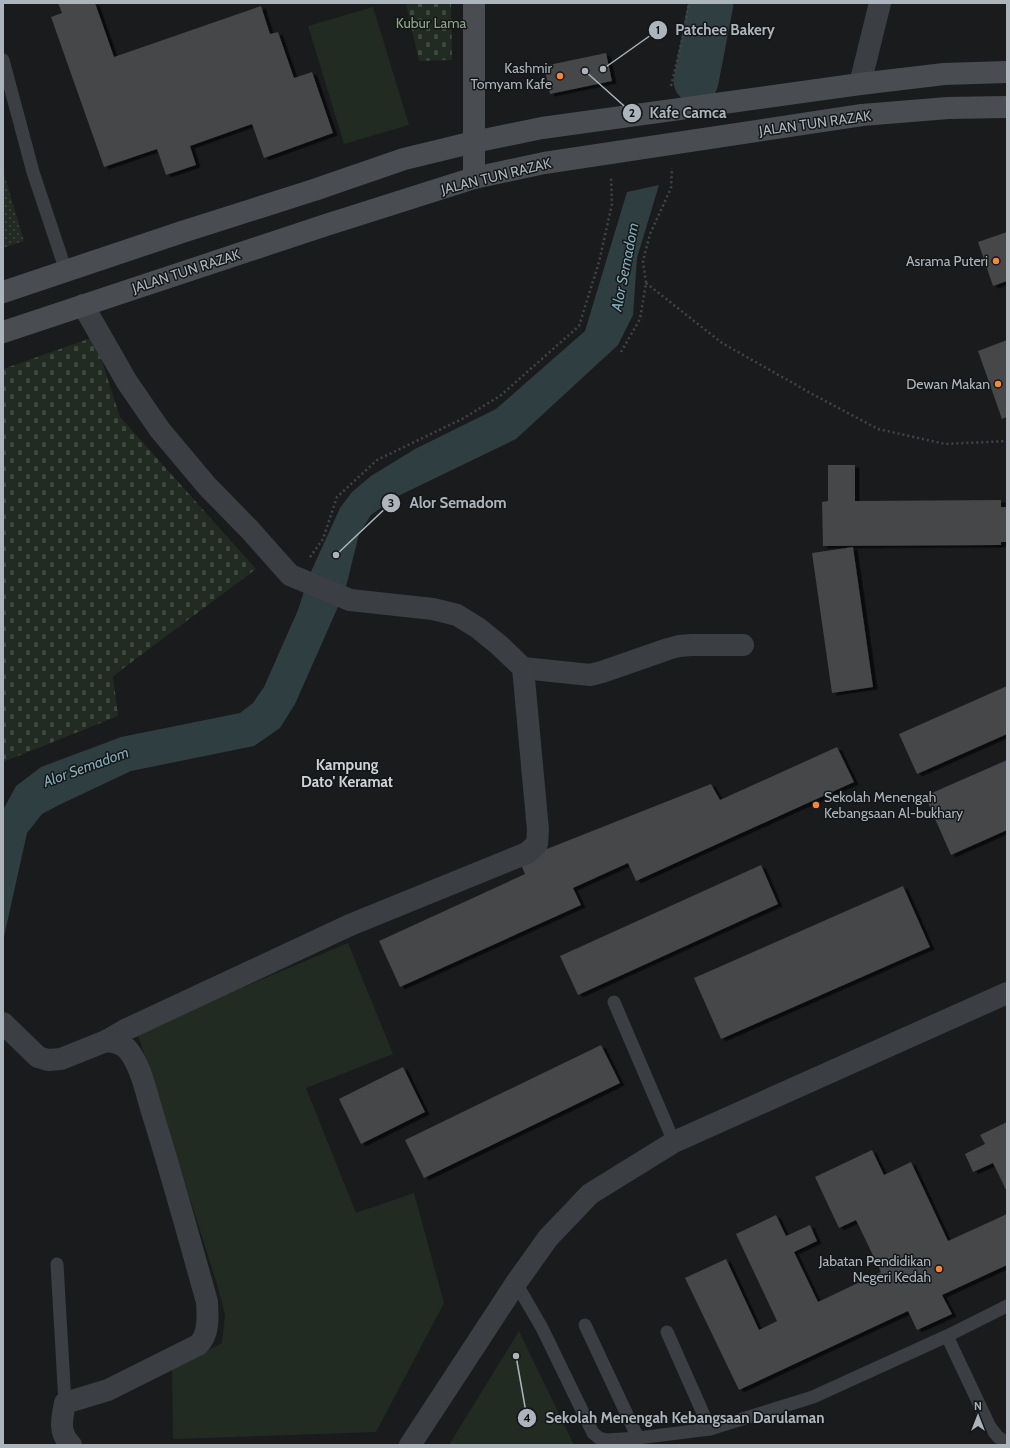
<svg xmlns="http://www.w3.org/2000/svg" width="1010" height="1448" viewBox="0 0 1010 1448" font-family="Cabin,sans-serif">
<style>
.grass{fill:url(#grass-dots)}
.cemetery{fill:url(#cemetery-stones)}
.park{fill:#222b22}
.water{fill:#2f3e41}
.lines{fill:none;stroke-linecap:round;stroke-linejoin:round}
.river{stroke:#2f3e41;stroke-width:45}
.building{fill:#44464a;filter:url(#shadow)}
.path{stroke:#414549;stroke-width:2.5;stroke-dasharray:2 3;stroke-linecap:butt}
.lane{stroke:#3b3e42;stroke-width:13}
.street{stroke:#3b3e42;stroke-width:22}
.secondary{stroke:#494d52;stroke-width:22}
.poi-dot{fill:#f88637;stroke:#151618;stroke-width:1.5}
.labels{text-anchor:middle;stroke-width:3;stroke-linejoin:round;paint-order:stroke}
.park-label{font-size:14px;fill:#8aa883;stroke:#151618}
.poi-label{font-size:14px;fill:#acb5bc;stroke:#151618;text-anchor:end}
.street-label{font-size:14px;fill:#acb5bc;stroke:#151618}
.water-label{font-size:15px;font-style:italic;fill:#83acb8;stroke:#151618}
.neighbourhood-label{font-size:15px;font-weight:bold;fill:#cdd3d8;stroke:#151618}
.leader{fill:none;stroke:#acb5bc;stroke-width:1.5}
.callout-dot{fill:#acb5bc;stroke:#151618;stroke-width:1.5}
.mark-label{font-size:12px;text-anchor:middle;font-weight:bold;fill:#111}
.callout-label{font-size:15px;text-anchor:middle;font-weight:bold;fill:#acb5bc;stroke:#151618;stroke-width:3;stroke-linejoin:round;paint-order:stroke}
</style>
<defs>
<pattern id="grass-dots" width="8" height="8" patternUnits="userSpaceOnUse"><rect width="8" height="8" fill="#222b22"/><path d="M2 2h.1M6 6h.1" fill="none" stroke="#3f4840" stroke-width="1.8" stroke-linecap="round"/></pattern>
<pattern id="cemetery-stones" width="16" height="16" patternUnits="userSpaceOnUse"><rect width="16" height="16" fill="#222b22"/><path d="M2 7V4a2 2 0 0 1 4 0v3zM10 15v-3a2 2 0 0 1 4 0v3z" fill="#3f4840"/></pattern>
<filter id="shadow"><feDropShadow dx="4.5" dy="2.5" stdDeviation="0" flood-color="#0009"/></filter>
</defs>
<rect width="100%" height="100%" fill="#1a1b1d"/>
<polygon class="grass" points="3,171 24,241 3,248"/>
<g class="cemetery">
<polygon points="406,3 451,3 452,60 419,61"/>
<polygon points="94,337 120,417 256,569 113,676 118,716 3,762 3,369"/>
</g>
<g class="park">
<polygon points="373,7 409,125 344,144 308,26"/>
<polygon points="348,943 393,1054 306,1088 356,1213 414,1193 444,1303 376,1432 173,1439 172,1370 222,1343 225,1315 217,1284 137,1032"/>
<polygon points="519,1331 574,1445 449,1445"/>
</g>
<polygon class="water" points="659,185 637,258 633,315 618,345 516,439 396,497 371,515 359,534 345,591 295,704 280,728 254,746 131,771 59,805 42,814 27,833 3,941 3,810 16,786 41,767 121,737 240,713 253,703 264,687 298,610 309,576 340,508 352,492 371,476 415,449 496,409 585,331 627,192"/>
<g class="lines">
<polyline class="river" points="696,81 711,3"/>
</g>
<g class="building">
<polygon points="58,3 95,3 114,57 261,6 270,34 278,32 294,78 312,72 333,133 264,158 252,124 190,146 196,165 166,175 157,149 104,167 51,17 62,13"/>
<polygon points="606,53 612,81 550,94 544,66"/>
<polygon points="1007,232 1007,281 993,286 978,242"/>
<polygon points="1007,340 1007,417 1002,419 978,351"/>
<polygon points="828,465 855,465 855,501 1001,500 1001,507 1007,507 1007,542 1001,542 1001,545 823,546 822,502 828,501"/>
<polygon points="853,547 873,687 832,693 812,553"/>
<polygon points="1007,686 1007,734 917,774 899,734"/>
<polygon points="837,747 854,782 636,881 628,863 573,888 581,905 400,987 379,941 525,874 519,860 711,784 720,800"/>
<polygon points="1007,760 1007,830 951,855 925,796"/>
<polygon points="761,865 778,904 578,995 560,956"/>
<polygon points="903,886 930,947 721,1039 694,978"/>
<polygon points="601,1045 620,1083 424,1178 405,1140"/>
<polygon points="403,1067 425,1112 361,1144 339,1099"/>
<polygon points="1007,1122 1007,1192 993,1163 973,1172 965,1154 985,1144 980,1135"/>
<polygon points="872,1150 884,1175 911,1162 948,1241 1007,1214 1007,1265 942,1295 952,1314 917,1330 908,1311 739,1390 685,1278 726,1259 759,1330 777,1321 736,1234 776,1215 786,1236 810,1225 817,1241 794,1252 818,1302 881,1272 856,1220 839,1228 815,1177"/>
</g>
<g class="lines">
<g class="path">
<polyline points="671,86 683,36 689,3"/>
<polyline points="646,283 722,343 814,395 878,429 945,444 1007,441"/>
<polyline points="621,352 640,319 646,283 643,261 650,234 671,188 672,168"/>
<polyline points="310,557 323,539 337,497 377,460 462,419 500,396 579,326 599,262 612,204 611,177"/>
</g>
<g class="lane">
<polyline points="3,60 33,172 66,271"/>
<polyline points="614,1002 674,1142"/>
<polyline points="57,1264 65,1403"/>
<polyline points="516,1283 542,1328 593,1433 599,1438 607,1440 638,1438 710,1429 813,1397 947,1336 1007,1306"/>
<polyline points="585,1325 638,1438"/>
<polyline points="667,1332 710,1429"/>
<polyline points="947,1336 990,1427 998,1437 1007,1443"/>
</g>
<g class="street">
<polyline points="860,84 880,3"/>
<polyline points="83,305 127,382 160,430 207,486 250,530 290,575 350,600 433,609 457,615 478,628 499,645 523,668 590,675 602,672 668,649 679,646 691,645 743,645"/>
<polyline points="3,1023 38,1057 48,1060 61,1059 106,1041 125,1030 350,925 527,853 537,844 538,830 523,668"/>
<path d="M71,1445C58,1433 62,1418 65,1403L108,1390L198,1345C209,1335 208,1317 207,1302C190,1241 173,1179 154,1118C147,1097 142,1067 128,1050C122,1043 114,1042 106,1041"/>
<polyline points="410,1445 516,1283 548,1238 590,1194 674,1142 1007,993"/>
</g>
<g class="secondary">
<polyline points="474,178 474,3"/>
<polyline points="3,292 182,232 314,190 404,159 474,142 542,128 860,84 944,74 1007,72"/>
<polyline points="3,332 326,225 474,178 544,163 862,115 948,108 1007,107"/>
</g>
</g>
<g class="poi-dot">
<circle cx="560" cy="76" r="4"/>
<circle cx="996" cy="261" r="4"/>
<circle cx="998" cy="384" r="4"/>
<circle cx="816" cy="805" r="4"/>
<circle cx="939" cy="1269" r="4"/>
</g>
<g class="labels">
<g class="park-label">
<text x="431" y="28">Kubur Lama</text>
</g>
<g class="poi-label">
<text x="552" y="73">Kashmir<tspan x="552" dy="16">Tomyam Kafe</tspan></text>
<text x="988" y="266">Asrama Puteri</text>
<text x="990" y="389">Dewan Makan</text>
<text x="824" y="802" text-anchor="start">Sekolah Menengah<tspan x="824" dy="16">Kebangsaan Al-bukhary</tspan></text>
<text x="931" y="1266">Jabatan Pendidikan<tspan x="931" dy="16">Negeri Kedah</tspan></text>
</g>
<g class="street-label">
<text transform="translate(815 123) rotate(-8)" y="5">JALAN TUN RAZAK</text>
<text transform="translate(496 176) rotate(-14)" y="5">JALAN TUN RAZAK</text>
<text transform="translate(186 271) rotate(-18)" y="5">JALAN TUN RAZAK</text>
</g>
<g class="water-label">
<text transform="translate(625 267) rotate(-79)" y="5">Alor Semadom</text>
<text transform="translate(86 767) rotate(-20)" y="5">Alor Semadom</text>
</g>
<g class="neighbourhood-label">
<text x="347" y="770">Kampung<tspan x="347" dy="17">Dato' Keramat</tspan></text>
</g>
</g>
<path class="leader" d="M603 69L658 30M585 71L632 113M336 555L391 503M516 1356L527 1418"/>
<g class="callout-dot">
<circle cx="603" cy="69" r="4"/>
<circle cx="585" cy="71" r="4"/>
<circle cx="336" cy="555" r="4"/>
<circle cx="516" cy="1356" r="4"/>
<circle cx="658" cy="30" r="10"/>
<circle cx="632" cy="113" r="10"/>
<circle cx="391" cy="503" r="10"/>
<circle cx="527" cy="1418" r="10"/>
</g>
<g class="mark-label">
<text x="658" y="34">1</text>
<text x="632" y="117">2</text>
<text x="391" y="507">3</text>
<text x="527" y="1422">4</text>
</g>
<g class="callout-label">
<text x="725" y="35">Patchee Bakery</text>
<text x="688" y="118">Kafe Camca</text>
<text x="458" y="508">Alor Semadom</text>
<text x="685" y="1423">Sekolah Menengah Kebangsaan Darulaman</text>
</g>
<rect width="1010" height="1448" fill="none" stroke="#acb5bc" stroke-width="8"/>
<g transform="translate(978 1416)" stroke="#151618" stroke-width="3" paint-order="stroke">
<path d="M0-3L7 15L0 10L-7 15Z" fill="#acb5bc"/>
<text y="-6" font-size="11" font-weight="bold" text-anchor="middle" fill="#acb5bc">N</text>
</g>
</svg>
